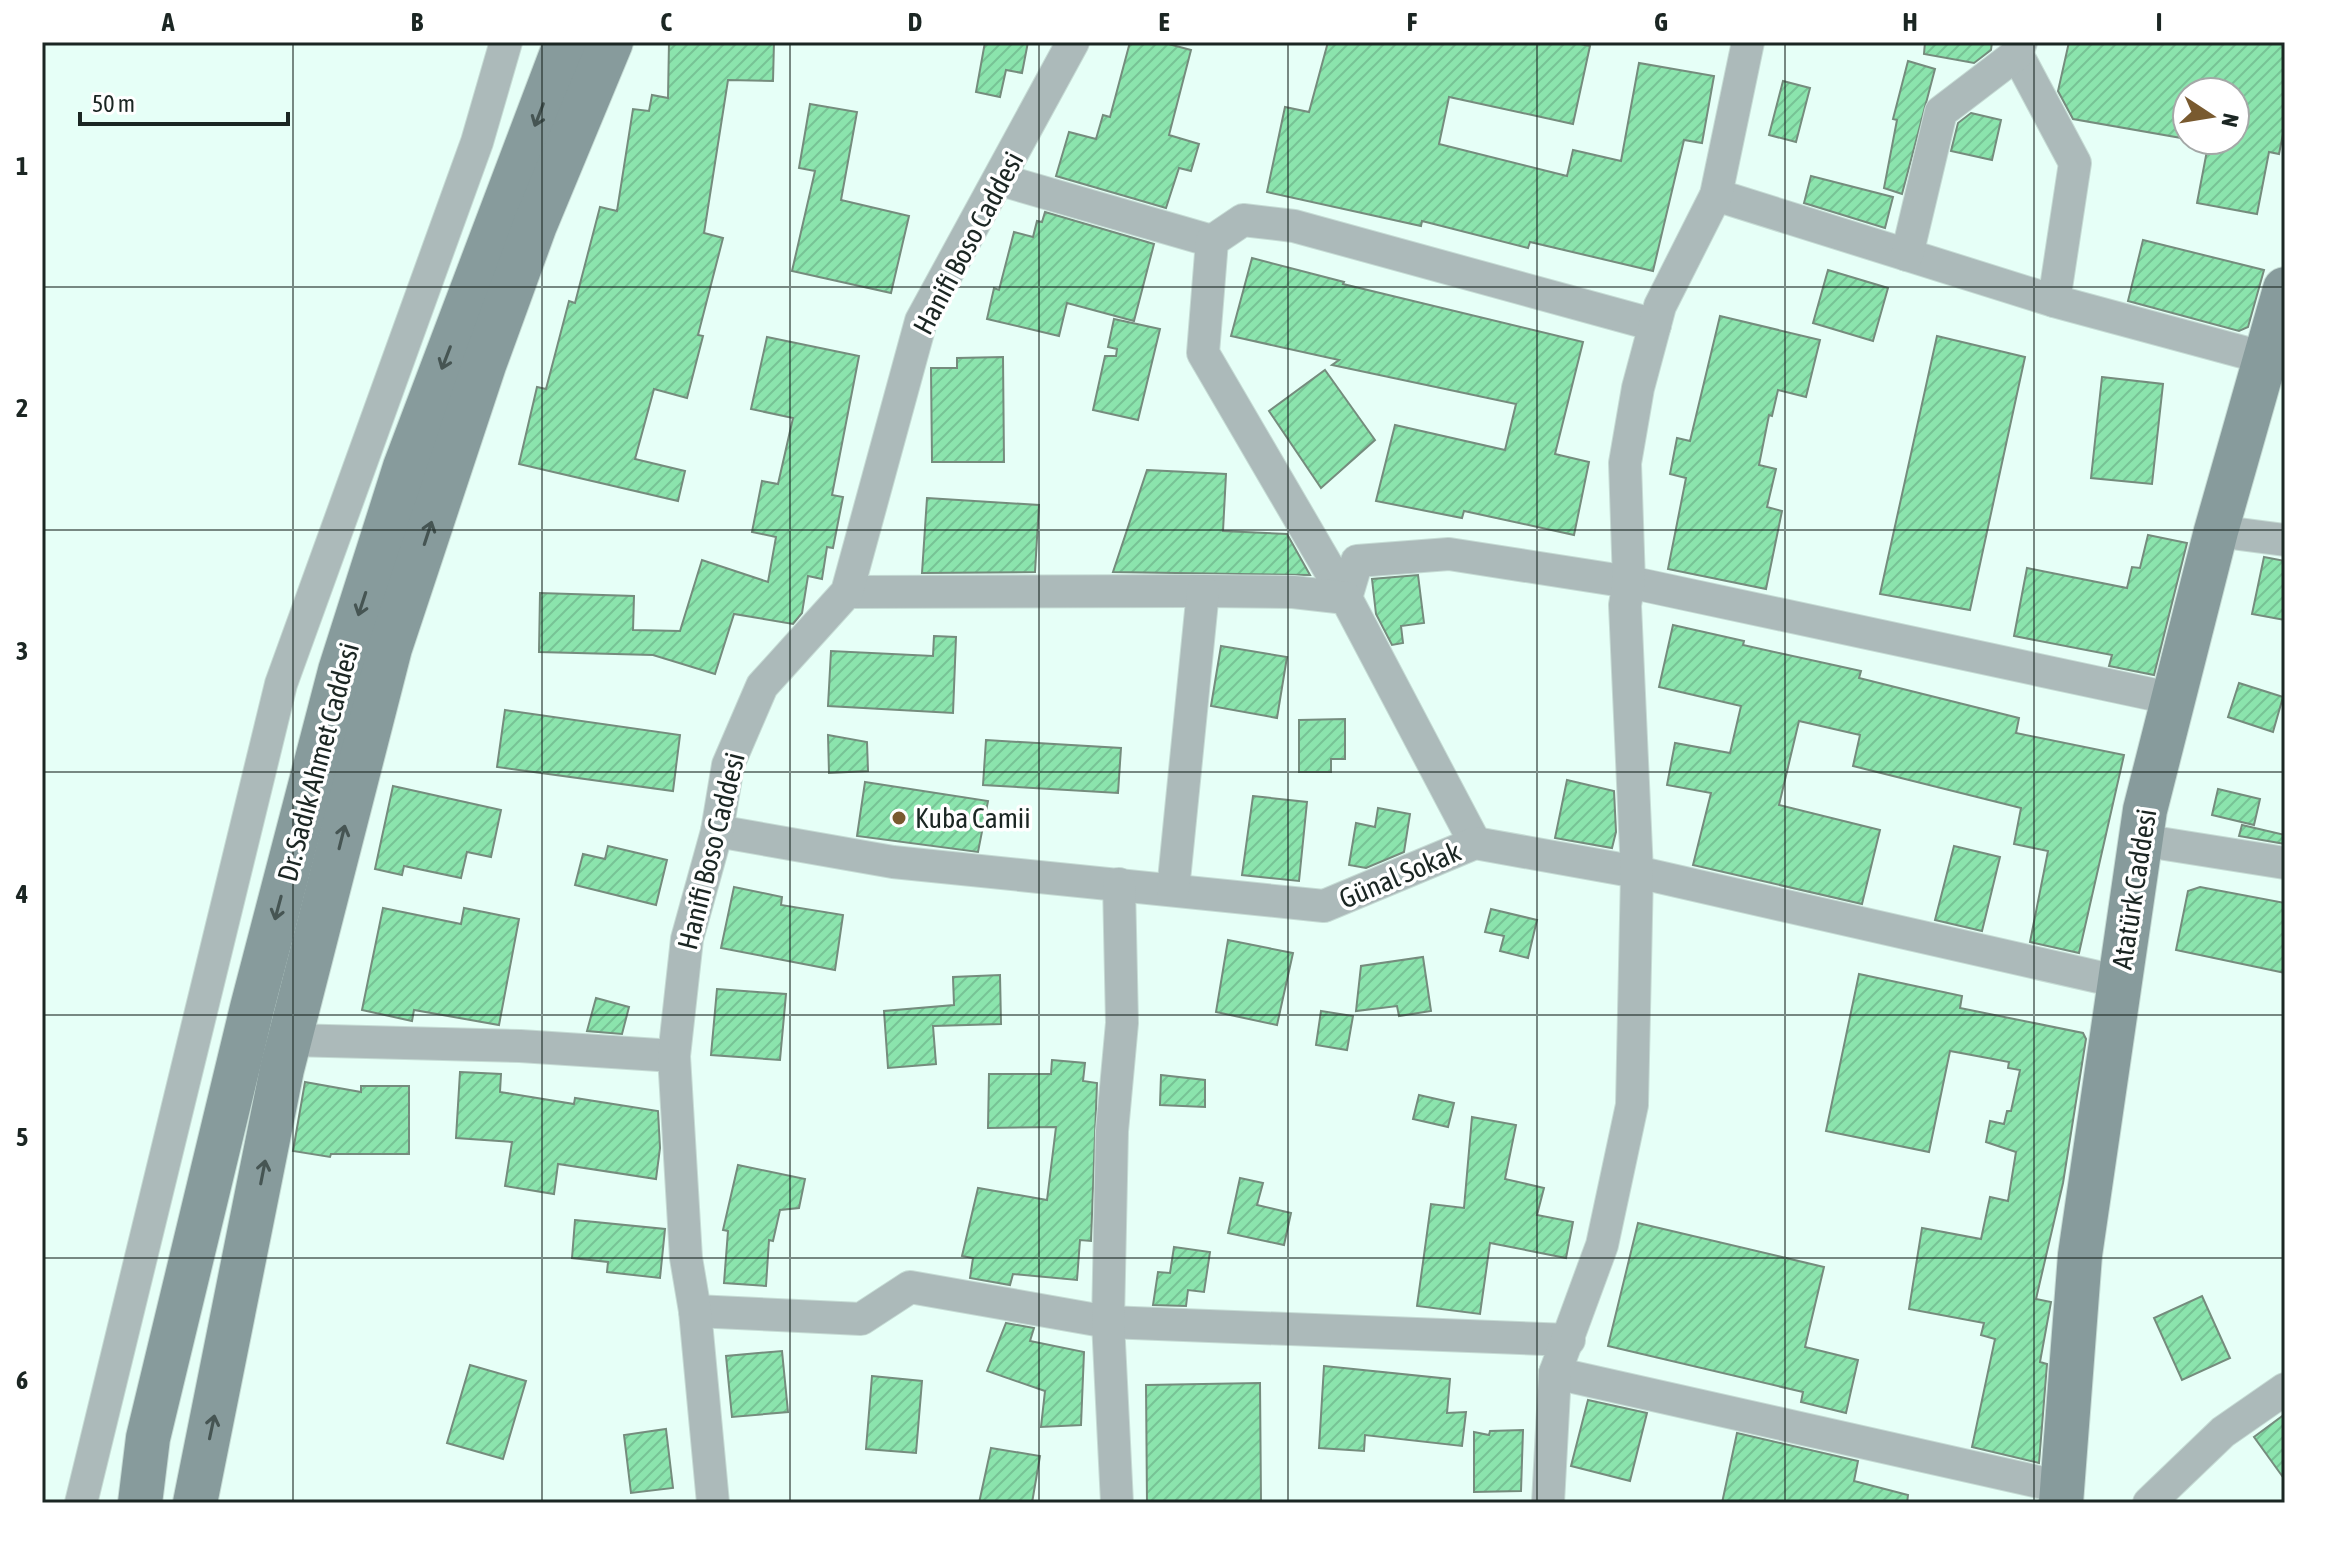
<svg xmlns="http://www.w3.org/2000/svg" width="2327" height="1545" viewBox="0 0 2327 1545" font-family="'Asap Condensed',sans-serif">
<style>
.building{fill:url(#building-hatch);stroke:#758c7d;stroke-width:2}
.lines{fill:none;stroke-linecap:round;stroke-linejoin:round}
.street-casing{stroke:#c6dcd5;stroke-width:34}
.secondary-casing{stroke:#c6dcd5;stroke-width:46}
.street{stroke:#acbaba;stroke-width:32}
.secondary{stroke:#879b9c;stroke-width:44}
.oneway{stroke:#465553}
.grid{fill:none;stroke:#1b2623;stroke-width:2;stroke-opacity:0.55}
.poi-dot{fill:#795a2f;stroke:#fff;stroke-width:3}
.labels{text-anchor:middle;stroke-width:7;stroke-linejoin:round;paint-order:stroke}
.street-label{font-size:28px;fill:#1b2623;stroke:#fff}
.poi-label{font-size:28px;fill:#1b2623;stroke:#fff;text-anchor:start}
.neatline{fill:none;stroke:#1b2623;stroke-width:3}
.grid-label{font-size:26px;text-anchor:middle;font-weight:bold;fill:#1b2623}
</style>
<defs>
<pattern id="building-hatch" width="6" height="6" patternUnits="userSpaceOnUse" patternTransform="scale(2)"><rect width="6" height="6" fill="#8be4ad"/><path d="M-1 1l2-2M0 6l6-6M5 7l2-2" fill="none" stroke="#77c395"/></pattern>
</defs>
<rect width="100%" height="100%" fill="#e6fff7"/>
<g class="building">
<polygon points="669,42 774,42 773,81 728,80 704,233 723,238 698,335 703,336 687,398 654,389 635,459 685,471 678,501 519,464 537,387 546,389 569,301 575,303 600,207 617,211 633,109 649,111 652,95 668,98"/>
<polygon points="985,42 1028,42 1022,73 1006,70 1000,97 976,92"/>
<polygon points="1130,42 1161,42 1191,50 1169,135 1199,144 1191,171 1179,168 1166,208 1056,176 1069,132 1096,139 1103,115 1110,117"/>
<polygon points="1328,42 1571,42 1590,46 1573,124 1449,97 1439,144 1567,176 1573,150 1621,161 1639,63 1714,76 1702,143 1684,140 1653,271 1530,242 1528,248 1422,221 1421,226 1267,192 1285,107 1309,112"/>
<polygon points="1925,42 1992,42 1991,50 1974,63 1924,54"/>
<polygon points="2069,42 2285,42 2285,124 2279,154 2269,152 2257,214 2197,203 2209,140 2235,140 2235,92 2187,92 2187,139 2073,119 2058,91"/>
<polygon points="1908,61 1935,69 1902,194 1884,188 1897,120 1893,119"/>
<polygon points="1783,81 1810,88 1796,142 1769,135"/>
<polygon points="810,104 857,112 841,200 909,216 891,293 792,271 815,171 799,168"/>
<polygon points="1971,113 2001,120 1992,160 1951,151 1958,123"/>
<polygon points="1811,176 1893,197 1885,228 1804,203"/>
<polygon points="1045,212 1154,244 1134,321 1067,303 1059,336 987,319 994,288 999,290 1014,232 1033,237 1037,221 1042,222"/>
<polygon points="2143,240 2264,270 2248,327 2239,331 2128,301"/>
<polygon points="1252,258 1344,282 1343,284 1583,342 1555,454 1589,462 1574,535 1464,511 1462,518 1376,501 1395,425 1505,450 1516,404 1332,365 1339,360 1231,336"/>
<polygon points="1828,270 1888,288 1873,341 1813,323"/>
<polygon points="1720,316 1820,340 1806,397 1778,390 1772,416 1769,415 1759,465 1776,469 1767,507 1782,511 1766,589 1668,569 1686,478 1670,474 1677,438 1690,441"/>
<polygon points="1114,319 1160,329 1138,420 1093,410 1105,356 1116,356 1117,349 1108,347"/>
<polygon points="1937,336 2025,357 1970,610 1880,594"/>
<polygon points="767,337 859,356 832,495 843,497 833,548 827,547 822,579 808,576 802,613 793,624 734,614 715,674 653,655 539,652 540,593 634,596 633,630 680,631 702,560 768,582 776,537 752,532 762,481 778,484 793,418 751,409"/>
<polygon points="1003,357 1004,462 932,462 931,368 957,368 957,358"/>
<polygon points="1325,370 1375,440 1321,488 1269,411"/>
<polygon points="2102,377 2163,384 2152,484 2091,478"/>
<polygon points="1147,470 1226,474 1223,531 1287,534 1310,575 1113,572"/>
<polygon points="927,498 1039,505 1035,572 922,573"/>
<polygon points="2148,535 2187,543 2154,675 2109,666 2112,655 2014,636 2027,568 2127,588 2132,567 2140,568"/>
<polygon points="2264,557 2285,561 2285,620 2252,614"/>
<polygon points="1418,575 1424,623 1401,626 1403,643 1392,645 1376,614 1372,579"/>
<polygon points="1673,625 1744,641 1743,645 1861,671 1859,678 2019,718 2016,733 2124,755 2079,953 2030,942 2048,851 2014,844 2021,808 1853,766 1860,735 1799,721 1779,805 1880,830 1862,904 1693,865 1711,793 1667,785 1675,743 1730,753 1741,706 1659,687"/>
<polygon points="934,636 956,637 953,713 828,706 831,651 933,656"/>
<polygon points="1221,646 1287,657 1277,718 1211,706"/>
<polygon points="2239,683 2283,697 2273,732 2228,717"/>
<polygon points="505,710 680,735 673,791 497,767"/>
<polygon points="1345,719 1345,759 1331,759 1331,772 1299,772 1299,720"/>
<polygon points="828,735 867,742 868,771 829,773"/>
<polygon points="986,740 1121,748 1118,793 983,785"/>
<polygon points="1567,780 1614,791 1616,832 1612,848 1555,838"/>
<polygon points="865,782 988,801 978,852 857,836"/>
<polygon points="393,786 501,810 491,857 467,852 461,878 404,866 402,875 375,869"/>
<polygon points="2218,789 2260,799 2254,825 2212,815"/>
<polygon points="1253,796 1307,802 1299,881 1242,875"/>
<polygon points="1378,808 1410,814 1404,852 1366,868 1349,865 1356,823 1375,827"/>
<polygon points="2242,825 2285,835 2285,844 2239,836"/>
<polygon points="608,846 667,860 656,905 575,885 583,854 605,859"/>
<polygon points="1954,846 2000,857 1982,931 1935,920"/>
<polygon points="734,887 782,897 781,905 843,915 835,970 721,948"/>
<polygon points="2200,887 2285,903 2285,973 2176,950 2188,891"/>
<polygon points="383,908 461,924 464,908 519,919 499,1025 414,1010 412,1021 362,1010"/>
<polygon points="1491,909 1537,920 1528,958 1500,951 1504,936 1485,932"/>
<polygon points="1228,940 1293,953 1277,1025 1216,1012"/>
<polygon points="1423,957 1431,1011 1399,1016 1397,1006 1356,1011 1361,966"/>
<polygon points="1859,974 1962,996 1960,1008 2083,1033 2086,1039 2063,1183 2036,1299 2051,1302 2040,1362 2047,1364 2039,1463 1972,1447 1995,1339 1981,1335 1984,1323 1909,1309 1922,1228 1981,1239 1990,1197 2008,1201 2016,1152 1986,1142 1990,1121 2004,1124 2007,1111 2011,1111 2020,1070 2008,1068 2009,1062 1950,1051 1929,1152 1826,1131"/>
<polygon points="1000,975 1001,1024 933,1026 936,1064 888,1068 884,1011 954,1005 953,977"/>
<polygon points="717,989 786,994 780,1060 711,1055"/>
<polygon points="596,998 629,1007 622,1034 587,1031"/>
<polygon points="1321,1011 1353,1016 1347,1050 1316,1045"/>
<polygon points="1052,1060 1085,1063 1083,1081 1097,1083 1091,1241 1080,1240 1077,1280 1013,1274 1010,1285 970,1278 973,1258 962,1256 978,1188 1047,1200 1056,1127 988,1128 989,1074 1051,1074"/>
<polygon points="460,1072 501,1074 500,1092 574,1104 575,1098 658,1111 660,1148 656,1179 558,1164 554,1194 505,1186 512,1142 456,1138"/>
<polygon points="1161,1075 1205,1080 1205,1107 1160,1105"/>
<polygon points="305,1082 361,1092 361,1086 409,1086 409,1154 331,1154 330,1157 293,1151"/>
<polygon points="1419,1095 1454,1103 1448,1127 1413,1119"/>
<polygon points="1472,1117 1516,1125 1505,1179 1544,1188 1537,1215 1573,1222 1566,1258 1490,1243 1480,1314 1417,1306 1431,1204 1464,1208"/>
<polygon points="738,1165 805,1179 799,1208 780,1210 773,1241 769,1240 766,1286 724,1283 728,1231 723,1230"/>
<polygon points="1240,1178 1263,1183 1257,1205 1291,1213 1284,1245 1228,1233"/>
<polygon points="575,1220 665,1229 660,1278 607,1272 608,1262 572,1258"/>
<polygon points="1638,1223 1824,1267 1805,1347 1858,1360 1846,1413 1801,1402 1803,1392 1608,1346"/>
<polygon points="1174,1247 1210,1252 1204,1292 1188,1290 1186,1306 1153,1305 1158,1272 1170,1273"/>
<polygon points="2202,1296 2230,1358 2182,1380 2154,1318"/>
<polygon points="1006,1323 1034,1328 1030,1341 1084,1352 1081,1425 1041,1427 1045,1391 987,1371"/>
<polygon points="782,1351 788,1412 732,1417 726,1356"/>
<polygon points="470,1365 526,1381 503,1459 447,1443"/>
<polygon points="1324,1366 1450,1379 1447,1413 1466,1412 1462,1446 1365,1435 1364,1451 1319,1448"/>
<polygon points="872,1376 922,1381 916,1453 866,1449"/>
<polygon points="1260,1383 1261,1503 1147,1503 1146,1385"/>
<polygon points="1588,1400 1647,1413 1630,1481 1571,1466"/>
<polygon points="2285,1414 2285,1480 2254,1437"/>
<polygon points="666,1429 673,1488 631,1493 624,1435"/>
<polygon points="1523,1430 1521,1491 1474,1492 1474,1432 1489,1435 1490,1431"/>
<polygon points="1737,1433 1858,1461 1854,1481 1908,1495 1907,1503 1722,1503"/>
<polygon points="991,1448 1040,1456 1032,1503 979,1503"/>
</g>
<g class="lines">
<g class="street-casing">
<g id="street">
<polyline points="2017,54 2075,163 2054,301"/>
<polyline points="1001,180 1212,241"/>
<polyline points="1716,195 2054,301 2265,358"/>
<polyline points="1907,255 1941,112 2017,54 2021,42"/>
<polyline points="1655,325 1294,226 1243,220 1212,241 1203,353 1346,598 1357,561 1449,554 1629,582 2174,699"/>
<polyline points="2216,531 2285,540"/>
<polyline points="847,592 1203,591 1293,592 1346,598 1475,843"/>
<polyline points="717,831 893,862 1324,906 1475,843 1637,872 2120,982"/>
<polyline points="2140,840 2285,863"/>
<polyline points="1173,890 1203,591"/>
<polyline points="290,1040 520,1046 674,1056"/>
<polyline points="695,1311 861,1319 910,1287 1108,1322 1569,1340"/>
<polyline points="1555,1373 2061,1487"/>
<polyline points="81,1503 281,684 477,142 506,42"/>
<polyline points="713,1503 695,1311 686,1258 674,1056 687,939 717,831 728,765 762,686 847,592 921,321 1073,42"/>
<polyline points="1117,1503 1108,1322 1112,1131 1122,1023 1119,884"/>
<polyline points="1548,1503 1555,1373 1602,1245 1632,1105 1637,872 1625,605 1629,582 1625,463 1638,388 1660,306 1716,195 1748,42"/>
<polyline points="2149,1503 2223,1432 2285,1389"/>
</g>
</g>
<g class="secondary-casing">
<g id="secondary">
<polyline points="140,1503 148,1438 252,1008 340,671 405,467 566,42"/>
<polyline points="195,1503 282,1069 390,648 484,365 535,225 611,42"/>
<polyline points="2061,1503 2080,1255 2145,810 2216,531 2285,289"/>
</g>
</g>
<use href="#street" class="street"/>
<use href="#secondary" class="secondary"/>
</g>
<defs><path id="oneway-shaft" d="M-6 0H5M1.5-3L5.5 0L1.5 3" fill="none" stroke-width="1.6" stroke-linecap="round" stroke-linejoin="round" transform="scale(2)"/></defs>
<g class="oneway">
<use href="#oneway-shaft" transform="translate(539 115) rotate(111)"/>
<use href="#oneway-shaft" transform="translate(446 358) rotate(111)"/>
<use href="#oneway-shaft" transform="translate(428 533) rotate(-72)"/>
<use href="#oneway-shaft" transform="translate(362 604) rotate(108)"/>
<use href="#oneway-shaft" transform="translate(342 837) rotate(-76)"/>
<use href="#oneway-shaft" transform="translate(278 908) rotate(105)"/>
<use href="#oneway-shaft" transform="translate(263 1172) rotate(-79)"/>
<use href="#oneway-shaft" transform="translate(212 1427) rotate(-78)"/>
</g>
<path class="grid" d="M293,42V1503M542,42V1503M790,42V1503M1039,42V1503M1288,42V1503M1537,42V1503M1785,42V1503M2034,42V1503M42,287H2285M42,530H2285M42,772H2285M42,1015H2285M42,1258H2285"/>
<circle class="poi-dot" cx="899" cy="818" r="8"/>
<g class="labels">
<g class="street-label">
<text transform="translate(968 243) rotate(-62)" y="10">Hanifi Boso Caddesi</text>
<text transform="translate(318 762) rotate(-75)" y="10">Dr. Sadık Ahmet Caddesi</text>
<text transform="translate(711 851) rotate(-76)" y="10">Hanifi Boso Caddesi</text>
<text transform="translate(1400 875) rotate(-23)" y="10">Günal Sokak</text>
<text transform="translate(2134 889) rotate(-81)" y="10">Atatürk Caddesi</text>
</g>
<g class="poi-label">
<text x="915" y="828">Kuba Camii</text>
</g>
</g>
<rect width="2327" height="1545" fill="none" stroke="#ffffff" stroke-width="88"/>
<g transform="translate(2211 116) rotate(102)"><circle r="38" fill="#ffffff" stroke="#a4a8a7" stroke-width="2"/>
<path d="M0-6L14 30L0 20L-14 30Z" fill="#795a2f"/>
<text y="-12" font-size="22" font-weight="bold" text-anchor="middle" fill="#1b2623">N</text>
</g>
<path d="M80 112v12h208v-12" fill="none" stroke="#1b2623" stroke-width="4"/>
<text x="92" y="112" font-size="24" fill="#1b2623" stroke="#ffffff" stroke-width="6" paint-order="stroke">50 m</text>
<rect x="44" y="44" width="2239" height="1457" class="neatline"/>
<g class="grid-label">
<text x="168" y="31">A</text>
<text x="417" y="31">B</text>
<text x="666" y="31">C</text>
<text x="915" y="31">D</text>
<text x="1164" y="31">E</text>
<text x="1412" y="31">F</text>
<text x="1661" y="31">G</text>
<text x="1910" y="31">H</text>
<text x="2159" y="31">I</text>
<text x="22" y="175">1</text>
<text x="22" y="417">2</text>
<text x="22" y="660">3</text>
<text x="22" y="903">4</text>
<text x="22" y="1146">5</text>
<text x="22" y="1389">6</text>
</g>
</svg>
